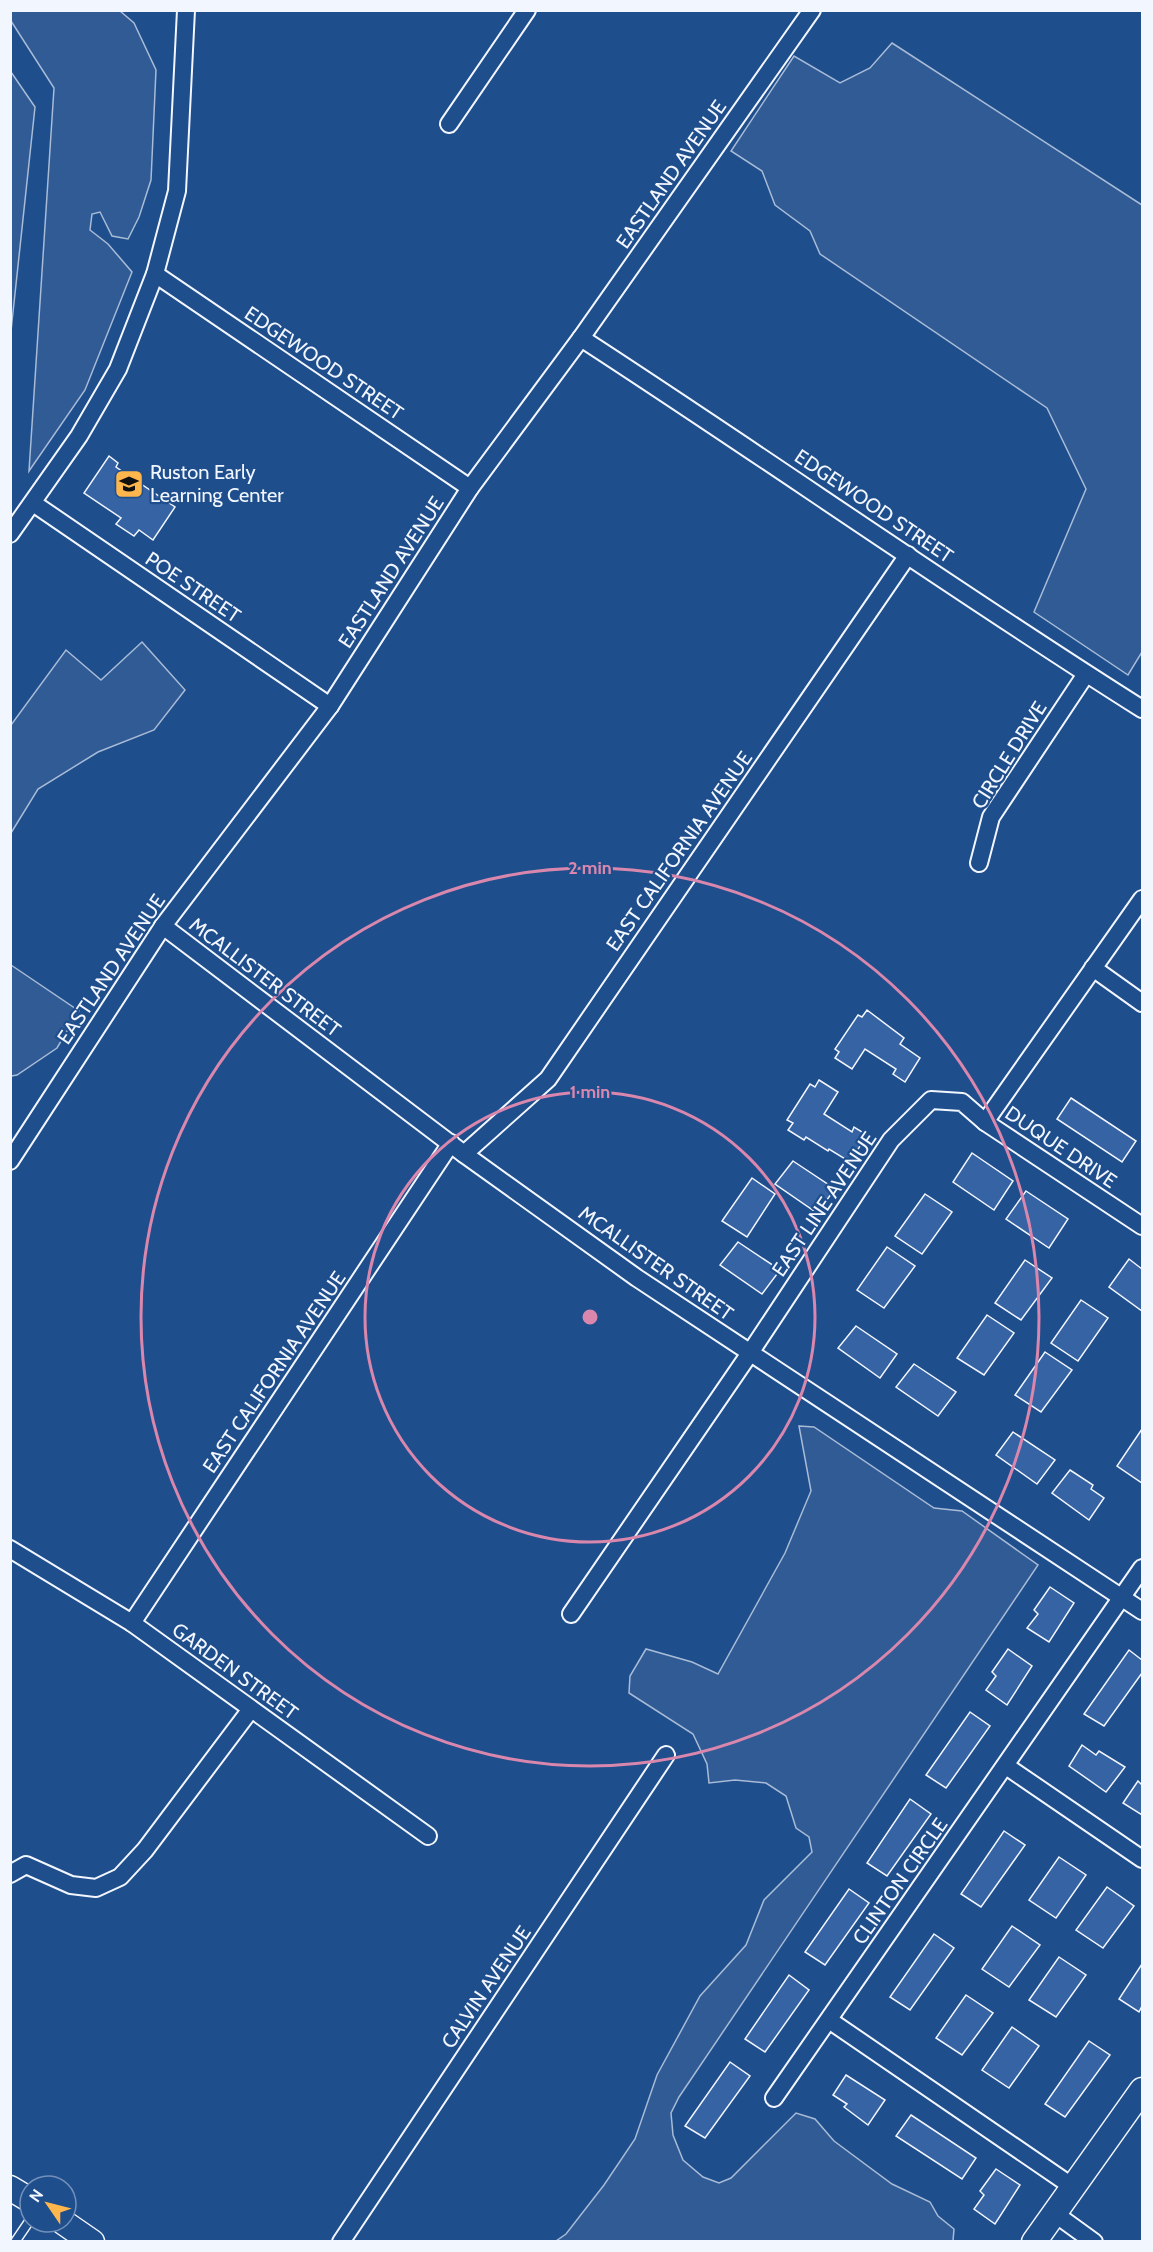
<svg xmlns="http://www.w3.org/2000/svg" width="1153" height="2252" viewBox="0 0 1153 2252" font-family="Cabin,sans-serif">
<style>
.built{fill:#305b95;stroke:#a8bbd7;stroke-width:1.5}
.building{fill:#3563a3;stroke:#f2f6ff;stroke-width:1.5}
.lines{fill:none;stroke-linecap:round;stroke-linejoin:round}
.lane-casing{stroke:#f2f6ff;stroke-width:11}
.street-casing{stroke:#f2f6ff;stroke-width:20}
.secondary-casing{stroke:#f2f6ff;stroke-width:27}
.lane{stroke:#1f4e8c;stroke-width:8}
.street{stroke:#1f4e8c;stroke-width:16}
.secondary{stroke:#1f4e8c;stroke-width:24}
.ring{fill:none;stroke:#da87ad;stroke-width:3}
.labels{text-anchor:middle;stroke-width:4.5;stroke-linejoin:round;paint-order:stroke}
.street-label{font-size:20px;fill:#f2f6ff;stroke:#1f4e8c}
.poi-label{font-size:20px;fill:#f2f6ff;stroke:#1f4e8c;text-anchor:start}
.centre{fill:#da87ad;stroke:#1f4e8c;stroke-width:3}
.ring-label{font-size:18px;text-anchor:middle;font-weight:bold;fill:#da87ad;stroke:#1f4e8c;stroke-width:4.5;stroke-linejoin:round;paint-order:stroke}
</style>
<rect width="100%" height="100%" fill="#1f4e8c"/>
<g class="built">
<polygon points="11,10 120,11 134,23 156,70 151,180 139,217 128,239 112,236 100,212 92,214 90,230 108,244 132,272 85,390 29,471 54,88 11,21"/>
<polygon points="892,43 1142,205 1142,652 1128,675 1034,612 1086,489 1047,408 820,254 810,231 775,205 762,171 731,151 794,56 840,83 870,68"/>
<polygon points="11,72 35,107 11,331"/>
<polygon points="142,642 185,690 154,730 98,752 38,789 11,833 11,725 66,650 101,680"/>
<polygon points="11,965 79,1011 57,1048 17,1075 11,1076"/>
<polygon points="799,1426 814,1427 934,1508 962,1511 1038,1565 679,2097 671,2113 673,2135 683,2160 703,2177 719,2183 731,2178 796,2113 815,2119 834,2141 892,2184 930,2202 938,2216 954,2229 953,2241 556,2241 566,2234 604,2185 635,2139 657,2075 700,1996 746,1945 764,1900 812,1852 809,1837 796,1828 786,1796 766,1783 735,1780 709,1783 707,1764 693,1734 629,1693 630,1676 646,1649 692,1662 718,1674 785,1553 811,1491"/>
</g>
<g class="building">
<polygon points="109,456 118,463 116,467 175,507 153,540 139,530 134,536 116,524 121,518 84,493"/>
<polygon points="867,1010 904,1038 900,1044 920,1058 905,1082 893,1074 896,1069 865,1049 852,1069 835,1058 839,1052 835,1049 858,1015 862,1017"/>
<polygon points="819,1080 838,1092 824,1114 852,1132 854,1127 867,1135 850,1162 829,1149 828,1151 806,1137 804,1140 788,1130 793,1123 787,1120 810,1084 815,1087"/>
<polygon points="1071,1098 1136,1141 1122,1162 1057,1119"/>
<polygon points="972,1153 1013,1181 994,1210 953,1182"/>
<polygon points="793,1161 835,1189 817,1213 775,1184"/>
<polygon points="752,1178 775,1194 747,1237 722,1221"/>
<polygon points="1026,1191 1068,1219 1049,1248 1006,1219"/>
<polygon points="925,1194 952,1212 922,1254 895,1236"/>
<polygon points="738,1242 780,1270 762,1294 720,1265"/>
<polygon points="887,1247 915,1266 884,1308 857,1290"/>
<polygon points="1129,1259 1142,1269 1142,1311 1109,1287"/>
<polygon points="1025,1260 1052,1278 1021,1320 995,1303"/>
<polygon points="1081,1300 1108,1318 1078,1361 1051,1343"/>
<polygon points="987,1315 1014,1333 984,1375 957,1358"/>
<polygon points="856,1326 897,1354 880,1378 838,1348"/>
<polygon points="1045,1352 1072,1370 1041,1412 1015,1395"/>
<polygon points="914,1364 956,1392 938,1416 896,1387"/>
<polygon points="1142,1429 1142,1483 1117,1466"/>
<polygon points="1013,1432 1055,1460 1037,1484 996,1455"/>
<polygon points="1070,1470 1093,1485 1091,1489 1104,1498 1089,1520 1052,1493"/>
<polygon points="1050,1587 1074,1603 1049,1642 1027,1628 1038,1614 1034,1610"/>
<polygon points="1008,1649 1032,1666 1007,1705 986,1690 996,1676 992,1672"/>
<polygon points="1129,1650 1142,1660 1142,1673 1104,1726 1084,1714"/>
<polygon points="970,1712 990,1726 946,1788 926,1775"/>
<polygon points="1082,1745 1096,1755 1099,1751 1125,1767 1106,1792 1069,1766"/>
<polygon points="1138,1781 1142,1785 1142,1815 1123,1803"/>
<polygon points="910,1799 931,1814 887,1876 867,1863"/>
<polygon points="1004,1831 1025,1845 981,1907 961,1894"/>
<polygon points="1059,1857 1086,1875 1056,1918 1029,1900"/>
<polygon points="1107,1887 1134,1906 1103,1948 1076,1930"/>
<polygon points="849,1889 869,1903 825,1965 805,1952"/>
<polygon points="1012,1926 1040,1945 1009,1987 982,1969"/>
<polygon points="934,1934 954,1948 910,2010 890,1997"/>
<polygon points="1059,1957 1086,1975 1056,2017 1029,2000"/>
<polygon points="1142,1964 1142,2006 1139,2012 1119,1999"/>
<polygon points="789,1975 809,1990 765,2052 745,2039"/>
<polygon points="966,1995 993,2013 962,2055 936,2038"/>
<polygon points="1012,2027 1039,2046 1009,2088 982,2070"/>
<polygon points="1089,2041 1110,2055 1065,2117 1045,2104"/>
<polygon points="730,2062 750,2076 705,2138 685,2126"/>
<polygon points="846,2075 885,2100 868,2125 844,2107 847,2104 833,2095"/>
<polygon points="911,2115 976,2158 962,2179 896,2136"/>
<polygon points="996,2169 1020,2185 995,2224 974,2209 984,2195 980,2191"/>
</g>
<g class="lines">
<g class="lane-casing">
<polyline id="lane" points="15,2242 30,2220"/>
</g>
<g class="street-casing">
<g id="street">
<polyline points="449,124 527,10"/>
<polyline points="155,274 470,488"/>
<path d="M581,338C769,460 953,590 1142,709"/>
<polyline points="33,503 330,706"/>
<polyline points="10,534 79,436 118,369 155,274 177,191 186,10"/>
<polyline points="979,863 991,817 1086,674"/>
<polyline points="163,926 464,1154 637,1278 1142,1611"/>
<polyline points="1093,968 1142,1003"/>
<polyline points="985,1122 1142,899"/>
<polyline points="464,1154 548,1079 908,555"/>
<polyline points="10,1161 163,926 330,706 470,488 581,338 812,10"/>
<polyline points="10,1549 132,1623 428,1836"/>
<polyline points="571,1614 750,1353 891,1140 931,1100 962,1102 985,1122 1142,1226"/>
<polyline points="132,1623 451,1143"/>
<polyline points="1006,1766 1142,1859"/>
<polyline points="10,1874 26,1865 71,1885 96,1888 120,1877 145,1850 251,1709"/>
<polyline points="829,2020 1073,2187"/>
<polyline points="774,2098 1142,1568"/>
<polyline points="1054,2213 1094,2242"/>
<polyline points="341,2242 666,1755"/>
</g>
</g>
<g class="secondary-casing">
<g id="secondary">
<polyline points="10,2188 30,2200"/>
<polyline points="63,2222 92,2242"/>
<polyline points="1034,2242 1142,2090"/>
</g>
</g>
<use href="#lane" class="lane"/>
<use href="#street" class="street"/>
<use href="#secondary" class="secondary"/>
</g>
<g class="ring">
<circle cx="590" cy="1317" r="225"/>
<circle cx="590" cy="1317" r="449"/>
</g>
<defs>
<g id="school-square" transform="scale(1.5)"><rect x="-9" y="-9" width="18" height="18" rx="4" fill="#ffb74d" stroke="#1f4e8c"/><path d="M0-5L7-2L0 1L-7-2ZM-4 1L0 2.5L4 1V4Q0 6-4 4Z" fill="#111"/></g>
</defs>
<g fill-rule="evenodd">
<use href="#school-square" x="129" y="484"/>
</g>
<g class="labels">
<g class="street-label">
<text transform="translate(671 174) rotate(-55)" y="7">EASTLAND AVENUE</text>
<text transform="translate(324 363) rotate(34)" y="7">EDGEWOOD STREET</text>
<text transform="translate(874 506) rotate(34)" y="7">EDGEWOOD STREET</text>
<text transform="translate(391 572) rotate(-57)" y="7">EASTLAND AVENUE</text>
<text transform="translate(193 587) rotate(34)" y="7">POE STREET</text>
<text transform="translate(1009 755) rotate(-58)" y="7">CIRCLE DRIVE</text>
<text transform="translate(679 851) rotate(-55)" y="7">EAST CALIFORNIA AVENUE</text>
<text transform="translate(111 969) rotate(-56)" y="7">EASTLAND AVENUE</text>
<text transform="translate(265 977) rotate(37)" y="7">MCALLISTER STREET</text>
<text transform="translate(1061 1147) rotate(34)" y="7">DUQUE DRIVE</text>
<text transform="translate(824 1204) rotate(-56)" y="7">EAST LINE AVENUE</text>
<text transform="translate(656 1263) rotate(35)" y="7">MCALLISTER STREET</text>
<text transform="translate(274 1372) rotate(-56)" y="7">EAST CALIFORNIA AVENUE</text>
<text transform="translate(235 1671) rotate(36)" y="7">GARDEN STREET</text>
<text transform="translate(900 1881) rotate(-55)" y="7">CLINTON CIRCLE</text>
<text transform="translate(486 1987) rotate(-56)" y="7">CALVIN AVENUE</text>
</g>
<g class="poi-label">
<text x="150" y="479">Ruston Early<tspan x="150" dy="23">Learning Center</tspan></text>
</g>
</g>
<circle cx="590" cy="1317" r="9" class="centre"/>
<g class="ring-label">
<text x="590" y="874">2 min</text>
<text x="590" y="1098">1 min</text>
</g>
<rect width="1153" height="2252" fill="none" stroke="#f2f6ff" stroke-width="24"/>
<g transform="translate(48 2204) rotate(305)"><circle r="28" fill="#1f4e8c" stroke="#7391ba" stroke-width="1.5"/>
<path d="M0-4.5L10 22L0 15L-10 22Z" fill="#ffb74d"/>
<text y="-9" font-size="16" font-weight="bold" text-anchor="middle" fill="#f2f6ff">N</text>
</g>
</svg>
